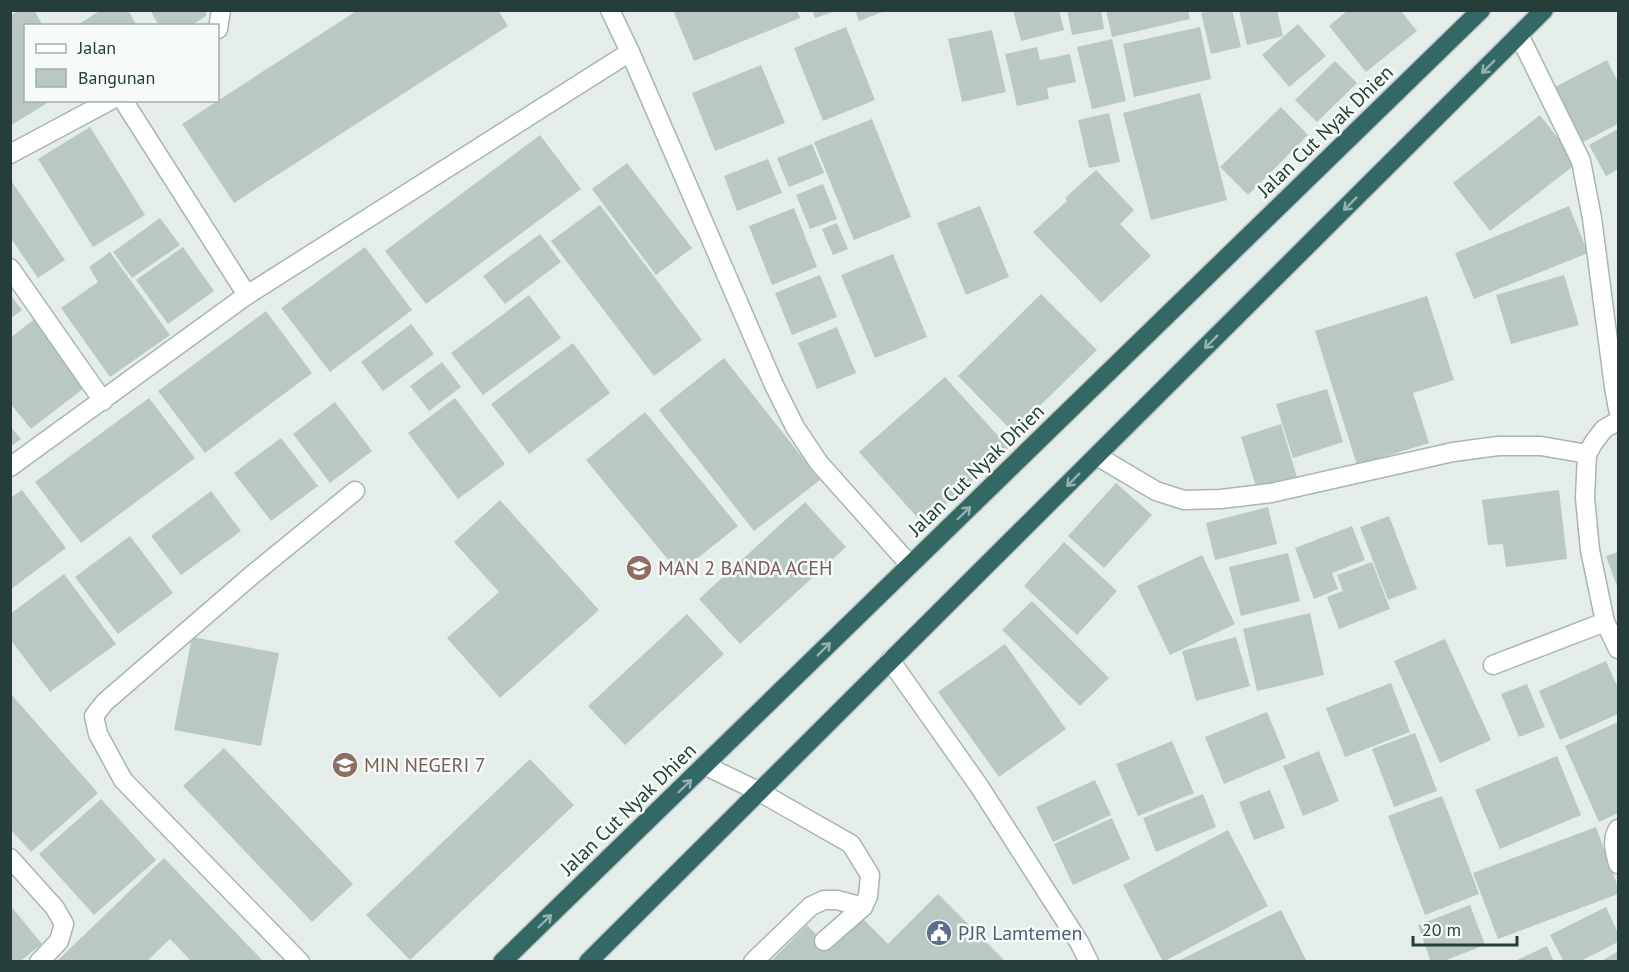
<svg xmlns="http://www.w3.org/2000/svg" width="1629" height="972" viewBox="0 0 1629 972" font-family="'PT Sans',sans-serif">
<style>
.building{fill:#bac8c4}
.lines{fill:none;stroke-linecap:round;stroke-linejoin:round}
.lane-casing{stroke:#a8b5b2;stroke-width:21}
.street-casing{stroke:#a8b5b2;stroke-width:21}
.highway-casing{stroke:#c2c9c8;stroke-width:21}
.lane{stroke:#fff;stroke-width:18}
.street{stroke:#fff;stroke-width:18}
.highway{stroke:#336864;stroke-width:18}
.oneway{stroke:#94b1ae}
.labels{text-anchor:middle;stroke-width:5;stroke-linejoin:round;paint-order:stroke}
.street-label{font-size:20px;fill:#253e3a;stroke:#f6faf8}
.education-label{font-size:20px;fill:#785e54;stroke:#f6faf8;text-anchor:start}
.service-label{font-size:20px;fill:#4e5e75;stroke:#f6faf8;text-anchor:start}
</style>
<rect width="100%" height="100%" fill="#e5edeb"/>
<g class="building">
<polygon points="19,10 34,10 43,26 26,26 26,100 52,100 10,126 10,16"/>
<polygon points="101,10 128,10 137,26 76,26"/>
<polygon points="150,10 204,10 207,15 191,26 159,26"/>
<polygon points="358,10 498,10 508,26 234,203 182,124"/>
<polygon points="673,10 797,10 800,18 694,61"/>
<polygon points="812,10 836,10 836,11 815,18"/>
<polygon points="855,10 885,10 885,11 859,21"/>
<polygon points="1013,10 1059,10 1064,30 1021,41"/>
<polygon points="1067,10 1101,10 1104,29 1072,35"/>
<polygon points="1106,10 1188,10 1190,19 1112,37"/>
<polygon points="1214,10 1232,10 1241,47 1211,54 1201,13"/>
<polygon points="1239,10 1277,10 1283,36 1247,45"/>
<polygon points="1348,10 1400,10 1417,31 1366,72 1329,26"/>
<polygon points="1298,24 1326,56 1289,87 1262,55"/>
<polygon points="846,27 875,100 823,121 794,48"/>
<polygon points="1200,27 1211,79 1134,97 1123,44"/>
<polygon points="992,30 1006,92 962,102 948,39"/>
<polygon points="1112,39 1126,101 1092,109 1077,47"/>
<polygon points="1037,47 1040,60 1070,54 1076,82 1047,88 1049,99 1017,106 1005,54"/>
<polygon points="1607,60 1618,82 1618,124 1583,142 1555,87"/>
<polygon points="1335,61 1357,83 1317,122 1295,100"/>
<polygon points="761,65 785,123 715,151 692,93"/>
<polygon points="1200,93 1227,200 1151,220 1123,113"/>
<polygon points="1281,107 1308,135 1248,195 1220,167"/>
<polygon points="1109,113 1120,162 1089,168 1078,120"/>
<polygon points="1540,115 1577,163 1490,231 1453,183"/>
<polygon points="872,119 911,217 854,240 814,142"/>
<polygon points="90,127 145,215 93,247 38,159"/>
<polygon points="1618,129 1618,169 1606,176 1589,145"/>
<polygon points="540,135 581,189 426,304 385,251"/>
<polygon points="812,144 824,173 789,187 777,158"/>
<polygon points="768,159 782,193 737,211 724,176"/>
<polygon points="627,163 692,248 656,275 592,189"/>
<polygon points="1096,170 1134,210 1120,224 1151,256 1101,303 1033,232 1067,201 1065,198"/>
<polygon points="10,179 65,260 38,278 10,237"/>
<polygon points="823,184 837,219 810,229 796,195"/>
<polygon points="600,205 702,340 654,376 551,241"/>
<polygon points="980,206 1009,277 966,295 937,223"/>
<polygon points="1569,206 1588,253 1474,299 1455,253"/>
<polygon points="794,208 817,267 772,285 749,226"/>
<polygon points="160,218 180,245 132,278 113,252"/>
<polygon points="837,223 848,249 833,255 822,229"/>
<polygon points="540,234 561,262 505,304 483,276"/>
<polygon points="183,247 214,291 168,324 136,280"/>
<polygon points="365,247 412,310 330,372 281,308"/>
<polygon points="110,252 170,335 110,377 61,308 98,282 89,267"/>
<polygon points="893,254 927,337 875,358 841,275"/>
<polygon points="820,275 837,317 792,335 775,293"/>
<polygon points="1564,275 1579,325 1511,344 1496,295"/>
<polygon points="10,294 22,310 10,319"/>
<polygon points="1041,294 1097,350 1013,432 958,376"/>
<polygon points="529,295 561,338 483,395 451,353"/>
<polygon points="1427,296 1454,380 1413,393 1429,443 1357,465 1315,331"/>
<polygon points="266,311 312,373 205,453 158,391"/>
<polygon points="36,318 88,385 31,429 10,403 10,338"/>
<polygon points="411,324 434,354 383,391 361,362"/>
<polygon points="837,327 856,373 817,389 798,343"/>
<polygon points="573,343 610,393 529,454 491,404"/>
<polygon points="724,358 820,480 754,531 659,410"/>
<polygon points="442,362 461,387 429,411 410,386"/>
<polygon points="945,377 1009,448 923,524 859,452"/>
<polygon points="1327,389 1343,442 1293,458 1276,404"/>
<polygon points="149,398 195,458 81,543 35,482"/>
<polygon points="455,398 505,464 458,499 408,433"/>
<polygon points="335,402 372,451 330,483 293,434"/>
<polygon points="645,412 738,526 679,573 586,460"/>
<polygon points="1281,424 1297,477 1257,490 1241,437"/>
<polygon points="10,426 21,439 10,447"/>
<polygon points="281,438 318,486 271,521 234,473"/>
<polygon points="1116,483 1152,515 1104,568 1068,536"/>
<polygon points="22,490 66,548 10,590 10,498"/>
<polygon points="1559,490 1567,559 1506,567 1503,544 1488,545 1482,500"/>
<polygon points="211,491 241,531 181,575 151,536"/>
<polygon points="500,500 599,610 500,698 447,638 499,592 454,542"/>
<polygon points="805,502 846,547 740,644 699,599"/>
<polygon points="1268,507 1277,544 1215,560 1206,523"/>
<polygon points="1389,516 1417,589 1388,600 1360,527"/>
<polygon points="1352,526 1365,560 1332,573 1338,589 1314,599 1295,548"/>
<polygon points="130,536 173,593 118,634 75,577"/>
<polygon points="1064,542 1117,591 1077,635 1024,586"/>
<polygon points="1618,552 1618,589 1606,556"/>
<polygon points="1288,553 1300,601 1241,616 1229,567"/>
<polygon points="1202,555 1235,624 1170,655 1137,586"/>
<polygon points="1372,562 1390,609 1339,629 1327,597 1343,591 1337,575"/>
<polygon points="64,574 116,644 50,692 10,639 10,614"/>
<polygon points="1032,601 1109,678 1080,706 1002,630"/>
<polygon points="1310,613 1324,675 1257,691 1243,629"/>
<polygon points="687,614 724,654 625,745 588,706"/>
<polygon points="192,637 279,653 261,746 174,730"/>
<polygon points="1236,637 1250,686 1196,701 1182,651"/>
<polygon points="1445,639 1491,740 1440,763 1394,661"/>
<polygon points="1005,644 1066,729 999,777 938,692"/>
<polygon points="1606,661 1618,688 1618,714 1560,740 1539,691"/>
<polygon points="1391,683 1410,732 1345,757 1326,708"/>
<polygon points="1527,684 1545,727 1519,737 1501,694"/>
<polygon points="10,693 98,793 31,852 10,829"/>
<polygon points="1267,712 1286,758 1224,784 1205,737"/>
<polygon points="1618,722 1618,813 1599,822 1565,746"/>
<polygon points="1415,733 1437,791 1394,807 1372,749"/>
<polygon points="1172,741 1194,793 1138,816 1116,764"/>
<polygon points="224,748 353,884 312,922 183,786"/>
<polygon points="1319,751 1339,801 1303,816 1283,766"/>
<polygon points="1557,756 1581,815 1500,849 1475,790"/>
<polygon points="530,759 574,805 410,960 366,915"/>
<polygon points="1095,780 1111,815 1053,842 1036,807"/>
<polygon points="1270,790 1285,828 1254,840 1239,802"/>
<polygon points="1203,794 1216,827 1156,852 1143,818"/>
<polygon points="1442,796 1479,894 1425,915 1388,816"/>
<polygon points="101,799 156,860 94,915 39,854"/>
<polygon points="1112,818 1130,859 1073,885 1054,844"/>
<polygon points="1596,827 1618,887 1618,894 1498,939 1473,873"/>
<polygon points="1228,830 1268,906 1163,962 1123,885"/>
<polygon points="164,858 264,962 192,962 170,939 146,962 56,962"/>
<polygon points="938,894 1006,962 770,962 807,925 831,949 862,918 888,944"/>
<polygon points="10,905 42,944 19,962 10,962"/>
<polygon points="1470,905 1485,945 1441,962 1431,962 1418,925"/>
<polygon points="1606,907 1618,933 1618,942 1579,962 1564,962 1550,935"/>
<polygon points="1281,910 1307,962 1176,962"/>
<polygon points="1547,946 1554,962 1513,962"/>
<polygon points="1618,951 1618,962 1600,962"/>
</g>
<g class="lines">
<g class="lane-casing">
<g id="lane">
<polyline points="1493,665 1605,622"/>
<polyline points="706,766 758,791 851,844 870,875 868,896 863,907 824,941"/>
<polyline points="753,962 811,906 824,900 837,900 863,907"/>
</g>
</g>
<g class="street-casing">
<g id="street">
<polyline points="610,10 630,52 774,385 795,427 819,463 910,565"/>
<polyline points="218,29 221,10"/>
<polyline points="1519,35 1581,161 1592,218 1614,387 1618,409"/>
<polyline points="123,100 247,295"/>
<polyline points="10,154 111,100"/>
<polyline points="10,268 103,401"/>
<polyline points="1618,421 1604,429 1594,442 1587,454 1585,498 1590,550 1605,622 1618,649"/>
<polyline points="1097,456 1156,491 1184,500 1221,499 1271,493 1453,452 1498,446 1541,446 1587,454"/>
<polyline points="10,467 247,295 630,52"/>
<polyline points="890,660 979,786 1079,942 1089,962"/>
<path d="M1618,829C1611,841 1615,851 1618,864"/>
<polyline points="10,858 55,908 64,924 59,941 39,962"/>
<polyline points="300,962 123,780 98,734 94,716 105,702 252,575 355,491"/>
</g>
</g>
<g class="highway-casing">
<g id="highway">
<polyline points="502,962 1481,10"/>
<polyline points="588,962 1544,10"/>
</g>
</g>
<use href="#lane" class="lane"/>
<use href="#street" class="street"/>
<use href="#highway" class="highway"/>
</g>
<defs><path id="oneway-shaft" d="M-6 0H5M1.5-3L5.5 0L1.5 3" fill="none" stroke-width="1.6" stroke-linecap="round" stroke-linejoin="round" transform="scale(1.5)"/></defs>
<g class="oneway">
<use href="#oneway-shaft" transform="translate(1488 67) rotate(135)"/>
<use href="#oneway-shaft" transform="translate(1350 204) rotate(135)"/>
<use href="#oneway-shaft" transform="translate(1211 342) rotate(135)"/>
<use href="#oneway-shaft" transform="translate(1073 480) rotate(135)"/>
<use href="#oneway-shaft" transform="translate(964 513) rotate(-44)"/>
<use href="#oneway-shaft" transform="translate(824 649) rotate(-45)"/>
<use href="#oneway-shaft" transform="translate(685 786) rotate(-44)"/>
<use href="#oneway-shaft" transform="translate(545 921) rotate(-44)"/>
</g>
<defs>
<g id="school-disc" transform="scale(1.35)"><circle r="9.5" fill="#8d6e63" stroke="#f6faf8"/><path d="M0-5L7-2L0 1L-7-2ZM-4 1L0 2.5L4 1V4Q0 6-4 4Z" fill="#fff"/></g>
<g id="civic-disc" transform="scale(1.35)"><circle r="9.5" fill="#5c6f8a" stroke="#f6faf8"/><path d="M-.6-6.5H3V-4.5H.6V-3L4-1V1h2V6H-6V1h2V-1L-.6-3ZM-1.2 2.5V6h2.4V2.5Z" fill="#fff"/></g>
</defs>
<g fill-rule="evenodd">
<use href="#school-disc" x="639" y="568"/>
<use href="#school-disc" x="345" y="765"/>
<use href="#civic-disc" x="939" y="933"/>
</g>
<g class="labels">
<g class="street-label">
<text transform="translate(1325 131) rotate(-44)" y="7">Jalan Cut Nyak Dhien</text>
<text transform="translate(976 470) rotate(-44)" y="7">Jalan Cut Nyak Dhien</text>
<text transform="translate(628 809) rotate(-44)" y="7">Jalan Cut Nyak Dhien</text>
</g>
<g class="education-label">
<text x="658" y="575">MAN 2 BANDA ACEH</text>
<text x="364" y="772">MIN NEGERI 7</text>
</g>
<g class="service-label">
<text x="958" y="940">PJR Lamtemen</text>
</g>
</g>
<rect width="1629" height="972" fill="none" stroke="#253e3a" stroke-width="24"/>
<rect x="24" y="24" width="195" height="78" fill="#f6faf8" stroke="#a2afac" stroke-width="1.5"/>
<rect x="36" y="44" width="30" height="9" fill="#ffffff" stroke="#a2afac" stroke-width="1.5"/>
<text x="78" y="54" font-size="18" fill="#253e3a">Jalan</text>
<rect x="36" y="69" width="30" height="18" fill="#bac8c4" stroke="#a2afac" stroke-width="1.5"/>
<text x="78" y="84" font-size="18" fill="#253e3a">Bangunan</text>
<path d="M1413 936v9h104v-9" fill="none" stroke="#253e3a" stroke-width="3"/>
<text x="1422" y="936" font-size="18" fill="#253e3a" stroke="#f6faf8" stroke-width="4.5" paint-order="stroke">20 m</text>
</svg>
